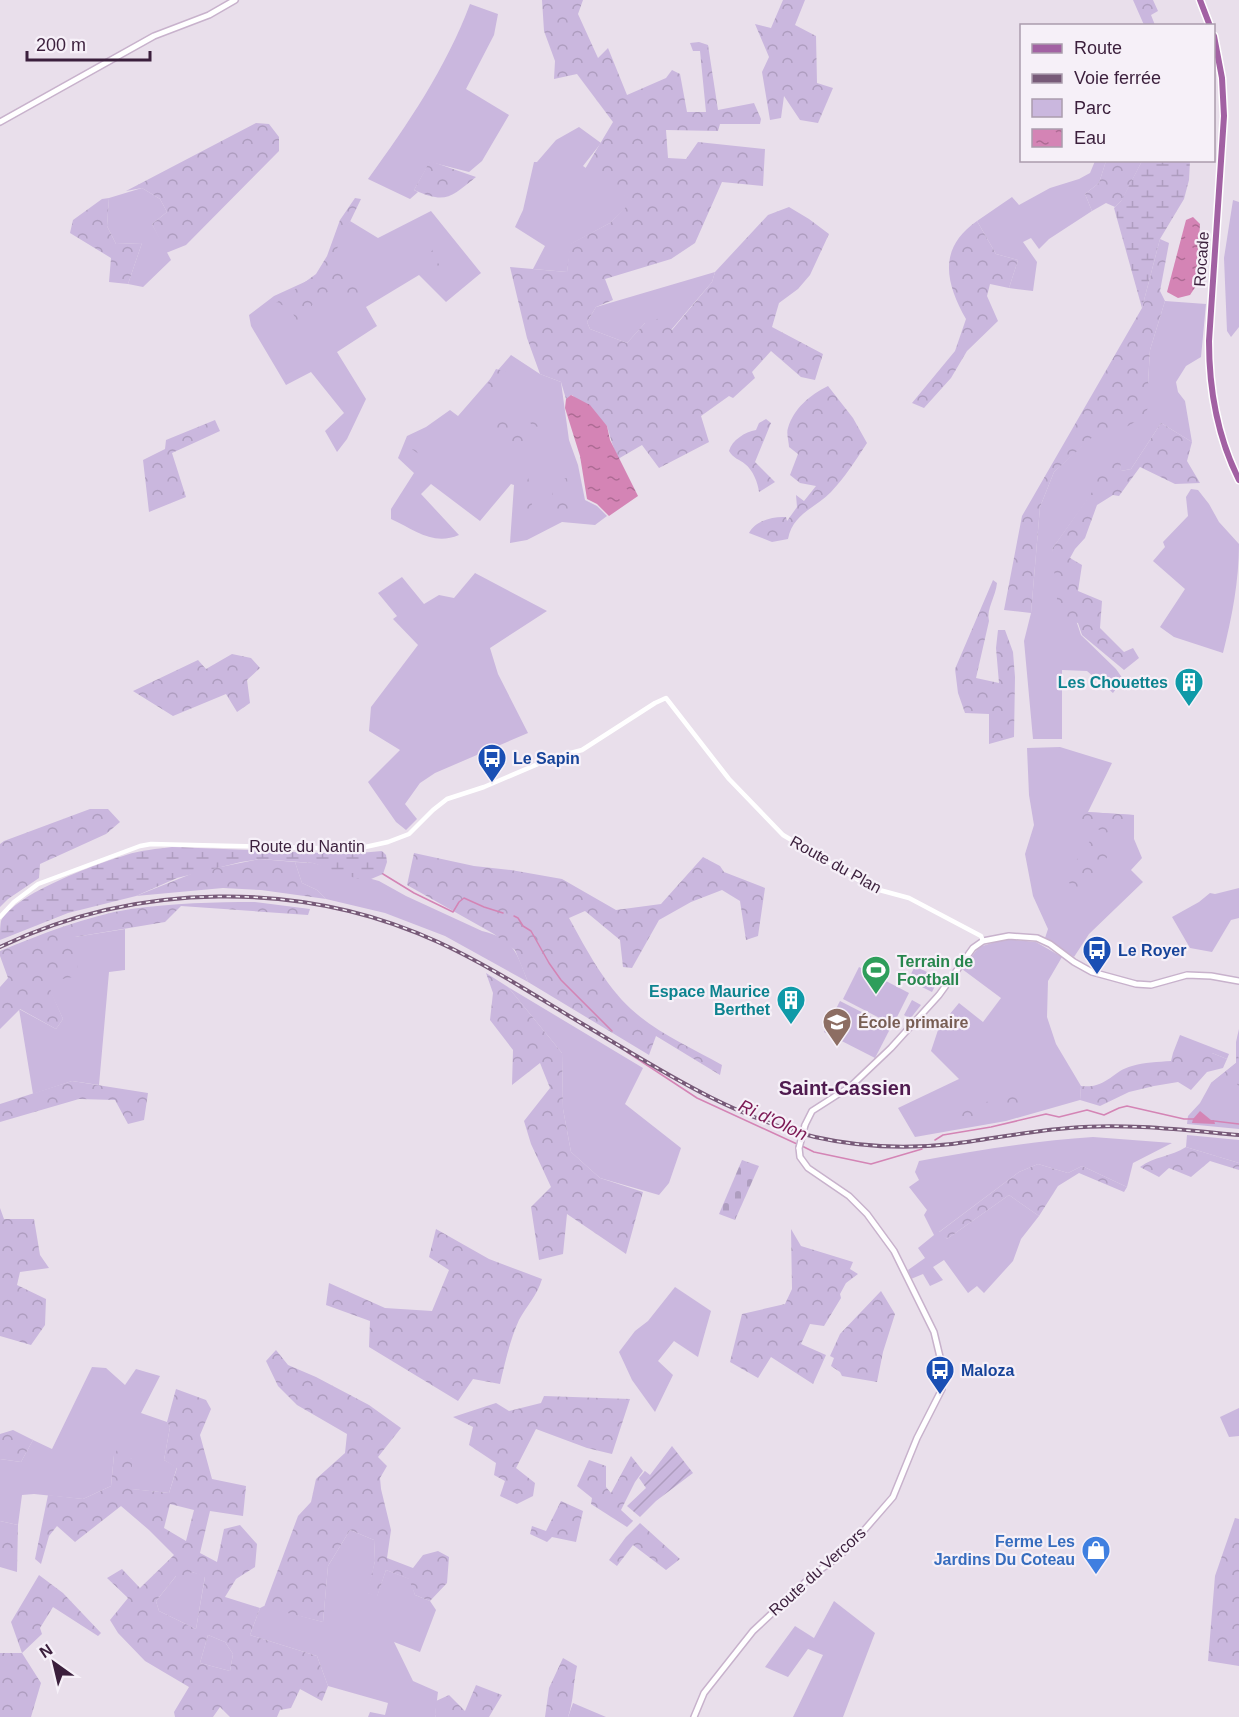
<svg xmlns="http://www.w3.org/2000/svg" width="1239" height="1717" viewBox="0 0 1239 1717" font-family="Helvetica,sans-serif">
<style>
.green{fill:#cab7de}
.forest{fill:url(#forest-crowns);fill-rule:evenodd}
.wetland{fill:url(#wetland-marsh)}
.cemetery{fill:url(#cemetery-stones)}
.garden{fill:url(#garden-furrows)}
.water{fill:url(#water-ripples)}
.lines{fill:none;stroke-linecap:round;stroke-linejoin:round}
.stream{stroke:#d484b5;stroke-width:1.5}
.secondary-casing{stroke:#c8b2cc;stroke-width:8}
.primary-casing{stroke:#fff;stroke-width:9}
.tertiary{stroke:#fff;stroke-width:4.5}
.secondary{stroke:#fff;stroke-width:5}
.primary{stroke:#a261a3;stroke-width:6}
.rail-casing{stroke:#775a78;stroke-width:4}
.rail{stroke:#f6f0f8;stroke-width:1.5;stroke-dasharray:4.5;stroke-linecap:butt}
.secondary-bridge-casing{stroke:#c8b2cc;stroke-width:8;stroke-linecap:butt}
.secondary-bridge{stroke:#fff;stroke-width:5}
.labels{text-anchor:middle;stroke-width:4.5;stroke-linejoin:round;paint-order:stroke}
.street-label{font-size:16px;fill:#3b1f3c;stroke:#f6f0f8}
.culture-label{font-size:16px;font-weight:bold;fill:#0d838f;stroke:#f6f0f8;text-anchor:end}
.transit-label{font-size:16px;font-weight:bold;fill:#164399;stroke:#f6f0f8;text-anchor:start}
.leisure-label{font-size:16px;font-weight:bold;fill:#27864d;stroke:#f6f0f8;text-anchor:start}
.education-label{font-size:16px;font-weight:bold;fill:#785e54;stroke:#f6f0f8;text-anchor:start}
.shop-label{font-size:16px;font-weight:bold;fill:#366cbe;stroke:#f6f0f8;text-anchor:end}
.water-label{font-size:18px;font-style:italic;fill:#7b1753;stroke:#f6f0f8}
.quarter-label{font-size:20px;font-weight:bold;fill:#4f1a4f;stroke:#f6f0f8}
</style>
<defs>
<pattern id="forest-crowns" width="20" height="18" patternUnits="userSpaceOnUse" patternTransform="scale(1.5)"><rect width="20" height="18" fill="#cab7de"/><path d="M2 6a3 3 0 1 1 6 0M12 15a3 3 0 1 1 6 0" fill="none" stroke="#ae9dbf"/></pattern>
<pattern id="wetland-marsh" width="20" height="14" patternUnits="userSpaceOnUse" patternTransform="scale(1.5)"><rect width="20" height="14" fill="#cab7de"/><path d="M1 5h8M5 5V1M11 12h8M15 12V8" fill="none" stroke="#ae9dbf"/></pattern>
<pattern id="cemetery-stones" width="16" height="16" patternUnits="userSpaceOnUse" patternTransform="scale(1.5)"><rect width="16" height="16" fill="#cab7de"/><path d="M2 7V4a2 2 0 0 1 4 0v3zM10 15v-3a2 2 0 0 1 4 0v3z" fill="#ae9dbf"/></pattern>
<pattern id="garden-furrows" width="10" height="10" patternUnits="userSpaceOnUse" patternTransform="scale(1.5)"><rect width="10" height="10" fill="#cab7de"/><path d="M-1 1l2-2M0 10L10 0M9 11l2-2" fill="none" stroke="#ae9dbf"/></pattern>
<pattern id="water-ripples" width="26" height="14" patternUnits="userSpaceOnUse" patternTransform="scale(1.5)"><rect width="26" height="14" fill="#d484b5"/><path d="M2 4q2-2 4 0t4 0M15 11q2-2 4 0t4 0" fill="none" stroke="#ad6b94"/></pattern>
</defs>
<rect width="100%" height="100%" fill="#e9dfeb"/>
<g class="green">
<path d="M470,4L498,14L494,35L466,89L509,115L482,161L469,172L430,162L414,190L418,192L410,199L368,179C408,124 446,68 470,4Z"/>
<polygon points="579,127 601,143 583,166 633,201 610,223 571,244 567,272 533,269 545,246 515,227 523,210 534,162 537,162 556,140"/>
<polygon points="1095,161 1106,161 1099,183 1085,194 1092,211 1049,239 1039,249 1031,238 1023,242 1037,262 1033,291 1009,288 1018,260 996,254 977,221 1012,197 1019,205 1050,188 1079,179 1090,173"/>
<polygon points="142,188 160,199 167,212 152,224 171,260 143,287 128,284 142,243 116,244 107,226 109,198"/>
<polygon points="1233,200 1239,202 1239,327 1231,337 1227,331 1224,258"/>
<polygon points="431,211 481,273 446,302 419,275 366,307 377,326 337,352 366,399 347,439 337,452 325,431 344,413 311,372 286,385 251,326 249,315 274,296 320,275 350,221 378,238"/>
<polygon points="715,272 712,282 671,330 645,323 627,343 590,329 587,322 596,307"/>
<polygon points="1165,301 1206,304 1201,357 1186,366 1176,382 1178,392 1185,401 1192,442 1161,423 1131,469 1121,471 1120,463 1098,485 1052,549 1081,635 1116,669 1123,679 1113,693 1087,671 1062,670 1062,739 1033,739 1024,641 1031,613 1040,507 1054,472 1148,384 1150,350"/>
<path d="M511,355L540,374L561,382L569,440L578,465L585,500L597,506L607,516L595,525L562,522L527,540L510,543L514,485L511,484L480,521L431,484L421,494L459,535C433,546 415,530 391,519V509L414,473L398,458L407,436L426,427L450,410L458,416Z"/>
<path d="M1191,489L1198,490L1209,504L1219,522L1239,544C1239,581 1232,617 1223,653L1174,637L1160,627L1185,589L1153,561L1165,547L1163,542L1188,516L1186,497Z"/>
<polygon points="475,573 547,611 490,648 498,674 528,733 435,773 420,783 405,804 417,819 406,830 396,822 368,782 400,750 369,731 371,707 418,645 393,619 397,616 378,593 402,577 424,604 439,595 454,598"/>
<polygon points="1060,747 1112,763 1088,812 1134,815 1134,839 1142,858 1131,870 1143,882 1089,934 1074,957 1045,938 1048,929 1033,896 1025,854 1034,825 1029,795 1027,748"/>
<path d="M295,862L313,863L379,881L406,896L482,931C515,939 517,954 528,982L445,936L385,913L326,899L317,890L302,883Z"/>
<polygon points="1239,888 1239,918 1231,920 1212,952 1190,948 1172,917 1199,902 1210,893 1215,894"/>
<polygon points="125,929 125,970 109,972 99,1085 72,1081 33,1094 19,1009 56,1029 63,1019 46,982 75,937"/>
<polygon points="1005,939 1036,942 1062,957 1048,981 1047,1017 1056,1044 1081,1086 1080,1100 1006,1121 915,1137 898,1108 959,1079 931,1051 939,1027 959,1003 983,1022 1001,998 962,969 979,947"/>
<polygon points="915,966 939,978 932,992 908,980"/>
<polygon points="859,967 909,993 893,1025 843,999"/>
<polygon points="508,987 643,1068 625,1104 681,1148 669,1183 659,1195 600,1178 571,1152 563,1109 562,1053"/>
<polygon points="912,1000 921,1005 910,1019 904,1015"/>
<polygon points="840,1001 891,1027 875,1058 824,1032"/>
<polygon points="1239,1029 1239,1129 1187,1124 1188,1116 1200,1103 1211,1083 1236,1063 1236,1042"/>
<polygon points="1180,1035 1229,1054 1227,1059 1212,1053 1173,1053"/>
<polygon points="1187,1135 1239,1140 1239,1163 1186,1147"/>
<path d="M1093,1137L1172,1143L1133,1163L1127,1187L1082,1166L1068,1173L1038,1164L1019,1172L939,1232L947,1239L1009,1195L1039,1216L1021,1239L1013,1261L984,1293L977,1286L968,1293L944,1260L933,1267L943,1280L930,1286L923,1274L911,1279L908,1270L925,1258L918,1248L934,1235L924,1215L927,1210L909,1187L919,1180L915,1172L919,1161C977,1150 1034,1141 1093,1137Z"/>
<polygon points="675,1287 711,1311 698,1357 674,1341 658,1361 673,1375 655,1412 632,1380 619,1352 635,1331 648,1321"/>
<polygon points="92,1367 106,1368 125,1385 136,1369 160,1376 141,1413 167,1422 170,1427 164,1460 177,1467 169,1493 131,1489 132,1459 114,1455 111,1486 83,1499 34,1494 22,1495 18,1525 0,1521 0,1459 21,1462 33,1440 52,1449"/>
<polygon points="1239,1408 1239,1436 1229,1437 1220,1417"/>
<polygon points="350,1530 374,1540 375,1561 368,1593 377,1596 386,1570 410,1579 415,1595 430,1601 436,1610 420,1652 394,1642 413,1681 438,1692 435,1715 436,1717 368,1717 370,1712 385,1715 388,1703 328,1686 317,1656 250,1635 260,1608 264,1606 323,1622 328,1566"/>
<polygon points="192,1572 205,1576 196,1629 159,1611 156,1601 177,1575"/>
<polygon points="834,1601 875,1633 843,1717 793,1717 823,1655 808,1649 788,1677 765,1667 795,1626 814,1638"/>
<polygon points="208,1635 225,1642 233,1654 230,1671 200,1663"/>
<polygon points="573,1703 606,1717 568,1717"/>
</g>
<g class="forest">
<polygon points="542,0 583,0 578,14 598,58 608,48 627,95 666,78 672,70 680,74 687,112 706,112 700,51 693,51 690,43 699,42 708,45 718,110 754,103 761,119 760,124 720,124 718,131 666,130 668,158 686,159 698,142 765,149 763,186 722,182 695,243 671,259 605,279 613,300 596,307 587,322 590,329 627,343 645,323 660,318 672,330 712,282 715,272 768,215 789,207 809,219 829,234 810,275 798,289 779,303 772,327 823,354 815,380 801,377 771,351 752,372 755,378 733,398 729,396 701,416 709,442 659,468 642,445 618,459 612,443 607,426 572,395 566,399 561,382 540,374 527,338 510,267 567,272 570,244 610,223 632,201 585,169 613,122 577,74 554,79 555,61 544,31"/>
<polygon points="783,0 805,0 795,25 816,36 817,83 833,88 818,123 800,120 784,96 781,118 770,120 762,72 769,57 755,24 771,28"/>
<polygon points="1133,0 1153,0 1158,11 1151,15 1155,25 1144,25"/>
<polygon points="256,123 269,124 279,137 279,151 186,245 166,253 152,224 167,212 160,199 142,188 126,191"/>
<path d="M430,161L476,177C450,198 446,204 414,190Z"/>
<polygon points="1106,161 1142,161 1122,200 1115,207 1106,203 1092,211 1085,194 1099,183"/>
<polygon points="109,198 107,226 116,244 142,243 128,284 109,282 111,258 70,233 73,220 102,199"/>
<polygon points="355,198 361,199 331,261 332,265 349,282 367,281 367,296 362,301 353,291 342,296 329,291 312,305 312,313 320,326 298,326 291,308 276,303 316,274 327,256 340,220"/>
<path d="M977,221L996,254L1018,260L1009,288L990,284L987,296L998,321L967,351L951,378L924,408L912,403L955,351L966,319C945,282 938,248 977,221Z"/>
<polygon points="1160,239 1169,243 1160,291 1165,301 1150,350 1148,383 1156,395 1142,418 1112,435 1097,433 1054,472 1040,507 1031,613 1004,610 1022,516 1142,308"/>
<polygon points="436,244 441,247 436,260 454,286 451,291 416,259 416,256 422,255 428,257"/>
<polygon points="496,369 506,372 506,388 490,401 479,399"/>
<path d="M828,386L853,418L867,443C856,460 845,477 831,492C816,508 793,513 788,539L772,542L749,533C755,521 773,516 786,517L787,521L797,507L796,495L804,501L816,486L800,483L790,475L798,454L789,447C789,442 786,433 788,428C794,408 810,395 828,386Z"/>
<polygon points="522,406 535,406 540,427 532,426"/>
<path d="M766,419L771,423L755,462L775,482L759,492C758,483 753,470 745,464C739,459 734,459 729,451C732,440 745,432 756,430L759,423Z"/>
<polygon points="215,420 220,431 172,453 186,497 149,512 143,460 165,449 166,440"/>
<path d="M498,420C512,421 523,433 529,444L505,447L492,435Z"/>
<polygon points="1161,423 1192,442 1187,461 1200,483 1175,484 1140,467 1119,496 1113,495 1097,505 1085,538 1075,549 1070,558 1082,565 1078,591 1102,601 1100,628 1124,652 1133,648 1139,658 1124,670 1082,635 1078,623 1059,619 1052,549 1097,485 1095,477 1112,449 1120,452 1121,471 1131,469"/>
<polygon points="417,442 444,464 441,470 409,447"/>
<path d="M523,476L528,477C533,495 534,518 526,535Z"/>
<polygon points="567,478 571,508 563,510 562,514 555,517 551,482 560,486 560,479"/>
<path d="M993,580L997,583C996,596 986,609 989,621L976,678L999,683L996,648L998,630H1005L1013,652L1015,677L1014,737L989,744V714L965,713L958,693L955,669Z"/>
<polygon points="232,654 251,658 260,668 247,680 250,703 237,712 226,694 173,716 133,691 198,660 206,669"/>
<polygon points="90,809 108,809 120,822 106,834 40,864 39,878 8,899 0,907 0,844 4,841"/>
<polygon points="1070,811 1134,815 1134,819 1116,821 1107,833 1071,818"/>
<polygon points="1090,841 1108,856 1082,890 1069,883 1069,871"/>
<path d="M414,853L474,866L511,870L562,879L616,910L661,904L703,857L720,866L724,872L765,888L758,936L746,940L740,901L722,890L691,902L659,920L632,968L623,967L620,940L585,911L569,918C586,949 605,985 631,1009C657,1033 692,1048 722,1065L720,1075L656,1036L649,1055L528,982L515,950L494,934L407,885Z"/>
<polygon points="260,859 295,862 302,883 317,890 326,899 261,890 223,888 136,896 196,872"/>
<path d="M255,902L310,909L308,915L181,906L165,922L75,937L78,976L47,982L63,1019L56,1029L20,1009L0,1029V987L8,978L0,956V951C42,934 86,916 131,909C173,903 214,902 255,902Z"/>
<polygon points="486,973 508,987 562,1053 563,1109 571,1152 600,1178 643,1192 626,1254 567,1214 563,1254 539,1260 531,1207 551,1187 531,1144 524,1121 550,1088 540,1063 512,1085 513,1050 490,1020 493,993"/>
<polygon points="1238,1033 1239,1087 1235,1081 1225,1088 1211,1083 1236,1063"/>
<path d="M1173,1053H1212L1227,1059L1223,1068L1207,1072L1191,1090L1178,1082L1154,1086L1129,1092L1100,1106L1080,1100L1081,1086C1107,1089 1112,1071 1132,1066C1144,1062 1158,1062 1171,1061Z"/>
<polygon points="72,1081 148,1093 144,1120 128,1124 115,1100 79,1099 0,1122 0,1104"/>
<polygon points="1012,1096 1034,1099 1029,1104 980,1113 960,1122 956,1114 973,1105"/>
<path d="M1186,1147L1239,1163V1170L1210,1161L1191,1177L1169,1168L1159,1177L1140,1167C1154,1156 1171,1157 1186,1147Z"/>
<polygon points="1038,1164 1068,1173 1082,1166 1127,1187 1124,1192 1079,1173 1058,1186 1039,1216 1009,1195 947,1239 938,1233 1019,1172"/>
<polygon points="0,1208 4,1219 34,1219 40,1255 49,1268 20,1272 17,1285 46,1299 45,1325 31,1345 0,1336"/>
<path d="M436,1229L489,1259L542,1279C537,1296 527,1305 519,1320C510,1340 505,1362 500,1384L473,1379L458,1401L369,1347L370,1321L326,1305L329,1283L385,1308L432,1311L449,1270L429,1257Z"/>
<polygon points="791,1229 801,1246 853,1262 850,1269 858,1274 846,1283 840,1294 841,1298 824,1326 810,1324 801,1344 826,1355 813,1384 771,1357 758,1378 730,1362 742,1314 785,1304 792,1289"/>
<polygon points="881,1291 895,1314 883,1352 877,1382 842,1376 840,1372 831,1366 834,1358 830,1356 840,1334"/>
<polygon points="276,1350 288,1365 316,1377 369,1405 401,1428 378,1457 387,1466 380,1478 381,1489 391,1530 387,1558 413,1568 423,1555 438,1551 449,1557 447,1583 430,1601 415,1595 409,1579 386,1570 377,1597 367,1593 375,1561 374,1540 350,1530 328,1566 323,1622 264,1607 298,1516 311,1502 316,1479 345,1453 347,1434 297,1405 278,1386 266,1361"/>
<path d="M176,1389L206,1400L211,1409L200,1435L212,1479L246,1486L243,1516L210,1511L200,1553L217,1562L224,1529L240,1525L257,1544L255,1567L236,1579L225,1597L260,1608L250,1635L317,1656L328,1686L322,1701L300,1689L291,1708L280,1710L277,1717H230L220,1707L213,1717H175L174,1712L189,1687L145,1661L118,1633L110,1620L128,1598L107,1578L122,1569L140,1588L174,1555L149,1530L121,1506L75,1542L57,1526L49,1536L41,1564L35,1559L48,1495L83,1499L111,1486L114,1455L117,1450L132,1459V1489L169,1493L177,1468L164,1460L170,1427L167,1422ZM170,1504L194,1510L186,1541L164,1528ZM192,1572L205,1577L196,1629L159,1611L156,1601L176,1576L182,1580ZM208,1635L225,1642L233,1654L230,1671L200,1663Z"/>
<polygon points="544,1396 630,1399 612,1454 587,1448 536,1429 516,1468 535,1483 533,1496 517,1504 500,1496 505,1481 494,1475 496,1463 469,1445 473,1427 453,1417 496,1403 509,1411 541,1403"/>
<polygon points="13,1430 33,1440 21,1462 0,1459 0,1434"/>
<polygon points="631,1456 643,1471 635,1482 621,1510 633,1521 627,1527 591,1504 592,1498 577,1486 589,1460 606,1466 606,1487 611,1493"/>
<polygon points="561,1501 583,1511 576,1542 552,1537 547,1542 530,1534 532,1526 546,1531"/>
<polygon points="1235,1518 1239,1519 1239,1666 1208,1661 1215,1576"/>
<polygon points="0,1521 18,1525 17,1572 0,1567"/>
<polygon points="640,1523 680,1559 666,1570 633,1545 617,1566 609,1560 626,1537"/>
<polygon points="39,1575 63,1593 101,1633 98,1636 53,1607 40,1628 42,1634 22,1653 41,1683 31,1717 0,1717 0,1653 22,1653 11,1622"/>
<path d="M563,1658L577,1666C573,1683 574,1700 568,1717H545L549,1688Z"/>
<polygon points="476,1685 502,1695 489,1717 436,1717 435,1715 436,1701 449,1695 465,1711"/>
</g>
<g class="wetland">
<polygon points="1142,161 1190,161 1189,180 1184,199 1160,239 1142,308 1114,208 1121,201"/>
<path d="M172,847L348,854L382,851L386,855L387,862L383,874L371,879L364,880L352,877L313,863L260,859L241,862L177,878L136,896L68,913L0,940C0,934 0,926 1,921C16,893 96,864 126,855C141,850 157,849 172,847Z"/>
</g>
<polygon class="cemetery" points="742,1160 759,1166 735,1220 719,1214"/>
<polygon class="garden" points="672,1446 693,1473 656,1501 640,1517 627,1506 646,1488 639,1478 645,1471 650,1475"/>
<g class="water">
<polygon points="1193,217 1200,224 1196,286 1190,295 1178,298 1167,292 1186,220"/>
<polygon points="571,395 590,405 607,426 610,440 638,496 609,516 597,504 587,499 580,456 565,408 566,399"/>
<polygon points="1200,1111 1211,1120 1214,1120 1215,1124 1192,1123 1193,1119"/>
</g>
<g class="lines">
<g class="stream">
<polyline points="383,874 414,893 453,912 459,902 464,898 484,907 503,913"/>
<polyline points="514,916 518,918 523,926 531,931 549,963 561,980 612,1031"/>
<polyline points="627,1052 697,1098 797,1144"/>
<polyline points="1214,1121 1239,1124"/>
<polyline points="935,1140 943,1135 991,1127 1046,1114 1059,1117 1087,1110 1104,1115 1119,1108 1127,1106 1184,1119 1194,1119"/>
<polyline points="802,1146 814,1152 871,1164 922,1149"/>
</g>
<g class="secondary-casing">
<g id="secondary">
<polyline points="0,122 154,36 209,15 235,0"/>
<polyline points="805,1125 812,1111 851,1086 891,1048 939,995 973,948 983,941 1009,936 1037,938 1050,944 1074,962 1092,972 1136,984 1151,985 1187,975 1211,976 1239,981"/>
<polyline points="694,1717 704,1693 753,1631 814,1574 837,1558 853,1543 893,1497 917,1438 942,1389 940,1357 934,1332 894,1251 867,1214 849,1196 808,1168 800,1157 799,1148"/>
</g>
</g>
<g class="primary-casing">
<g id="primary">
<polyline points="1200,0 1210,26"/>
<path d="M1214,36L1222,78L1224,116L1209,341C1209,391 1217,436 1239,480"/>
</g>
</g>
<polyline class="tertiary" points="0,917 14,902 38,884 140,846 151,844 356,849 388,842 409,834 433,810 447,799 484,787 552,758 582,750 655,703 666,698 729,779 783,835 872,888 909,898 981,936 983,941"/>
<use href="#secondary" class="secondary"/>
<use href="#primary" class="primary"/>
<g class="rail-casing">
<path id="rail" d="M0,947C136,882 301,879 438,942C488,965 534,995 581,1023C656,1067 729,1116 815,1137C859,1147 907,1149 952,1144C991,1139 1030,1131 1069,1128C1125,1123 1183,1130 1239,1135"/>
</g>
<use href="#rail" class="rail"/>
<g class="secondary-bridge-casing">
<polyline id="secondary-bridge" points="799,1148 805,1125"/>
</g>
<use href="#secondary-bridge" class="secondary-bridge"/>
</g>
<defs>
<g id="building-pin" transform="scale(1.5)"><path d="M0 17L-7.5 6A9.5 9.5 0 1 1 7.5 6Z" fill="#0f9aa8" stroke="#f6f0f8"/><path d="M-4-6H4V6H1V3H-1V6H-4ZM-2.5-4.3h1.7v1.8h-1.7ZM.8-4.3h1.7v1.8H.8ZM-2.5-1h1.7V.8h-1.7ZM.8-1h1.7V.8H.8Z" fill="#fff"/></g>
<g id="bus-pin" transform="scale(1.5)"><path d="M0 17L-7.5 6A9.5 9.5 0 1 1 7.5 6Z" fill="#1a4fb4" stroke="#f6f0f8"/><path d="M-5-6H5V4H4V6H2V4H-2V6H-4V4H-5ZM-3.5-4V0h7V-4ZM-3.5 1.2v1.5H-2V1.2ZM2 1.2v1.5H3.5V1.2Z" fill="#fff"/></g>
<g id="stadium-pin" transform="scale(1.5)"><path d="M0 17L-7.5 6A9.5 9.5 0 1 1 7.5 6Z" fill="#2e9e5b" stroke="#f6f0f8"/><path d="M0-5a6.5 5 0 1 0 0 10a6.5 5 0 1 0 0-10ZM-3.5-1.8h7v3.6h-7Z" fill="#fff"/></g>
<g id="school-pin" transform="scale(1.5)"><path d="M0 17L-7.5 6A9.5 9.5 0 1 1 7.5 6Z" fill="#8d6e63" stroke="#f6f0f8"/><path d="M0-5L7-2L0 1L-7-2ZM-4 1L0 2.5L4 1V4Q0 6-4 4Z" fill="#fff"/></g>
<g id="shop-pin" transform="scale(1.5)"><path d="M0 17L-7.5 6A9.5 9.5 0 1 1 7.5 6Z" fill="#3f7fe0" stroke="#f6f0f8"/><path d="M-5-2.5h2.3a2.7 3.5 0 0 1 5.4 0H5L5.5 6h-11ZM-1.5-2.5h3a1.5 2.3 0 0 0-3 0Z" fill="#fff"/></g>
</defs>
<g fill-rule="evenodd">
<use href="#building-pin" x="1189" y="682"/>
<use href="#bus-pin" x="492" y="758"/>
<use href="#bus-pin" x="1097" y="950"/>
<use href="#stadium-pin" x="876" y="970"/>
<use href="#building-pin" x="791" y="1000"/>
<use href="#school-pin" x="837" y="1022"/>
<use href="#bus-pin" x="940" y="1370"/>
<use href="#shop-pin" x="1096" y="1550"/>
</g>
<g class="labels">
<g class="street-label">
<text transform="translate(1201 259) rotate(-86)" y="6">Rocade</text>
<text x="307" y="852">Route du Nantin</text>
<text transform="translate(836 864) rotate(29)" y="6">Route du Plan</text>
<text transform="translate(817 1571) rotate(-42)" y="6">Route du Vercors</text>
</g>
<g class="culture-label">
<text x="1168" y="688">Les Chouettes</text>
<text x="770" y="997">Espace Maurice<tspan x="770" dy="18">Berthet</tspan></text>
</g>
<g class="transit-label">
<text x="513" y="764">Le Sapin</text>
<text x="1118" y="956">Le Royer</text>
<text x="961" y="1376">Maloza</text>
</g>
<g class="leisure-label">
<text x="897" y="967">Terrain de<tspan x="897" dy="18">Football</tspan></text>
</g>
<g class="education-label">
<text x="858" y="1028">École primaire</text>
</g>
<g class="shop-label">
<text x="1075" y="1547">Ferme Les<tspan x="1075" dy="18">Jardins Du Coteau</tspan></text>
</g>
<g class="water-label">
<text transform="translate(773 1120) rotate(25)" y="6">Ri d'Olon</text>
</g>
<g class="quarter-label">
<text x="845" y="1095">Saint-Cassien</text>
</g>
</g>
<rect x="1020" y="24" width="195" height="138" fill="#f6f0f8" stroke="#ab9cad" stroke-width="1.5"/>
<rect x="1032" y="44" width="30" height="9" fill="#a261a3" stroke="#ab9cad" stroke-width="1.5"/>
<text x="1074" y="54" font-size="18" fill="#3b1f3c">Route</text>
<rect x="1032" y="74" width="30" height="9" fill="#775a78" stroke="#ab9cad" stroke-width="1.5"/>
<text x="1074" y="84" font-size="18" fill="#3b1f3c">Voie ferrée</text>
<rect x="1032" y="99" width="30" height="18" fill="#cab7de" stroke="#ab9cad" stroke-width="1.5"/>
<text x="1074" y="114" font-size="18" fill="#3b1f3c">Parc</text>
<rect x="1032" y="129" width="30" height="18" fill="url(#water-ripples)" stroke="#ab9cad" stroke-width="1.5"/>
<text x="1074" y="144" font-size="18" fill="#3b1f3c">Eau</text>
<g transform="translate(54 1663) rotate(326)" stroke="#f6f0f8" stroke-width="4.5" paint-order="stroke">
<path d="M0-4.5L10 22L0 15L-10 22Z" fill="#3b1f3c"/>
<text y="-9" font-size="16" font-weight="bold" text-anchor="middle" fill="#3b1f3c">N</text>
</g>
<path d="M27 51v9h123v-9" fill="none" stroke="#3b1f3c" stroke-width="3"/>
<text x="36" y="51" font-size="18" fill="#3b1f3c" stroke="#f6f0f8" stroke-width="4.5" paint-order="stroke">200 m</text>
</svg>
